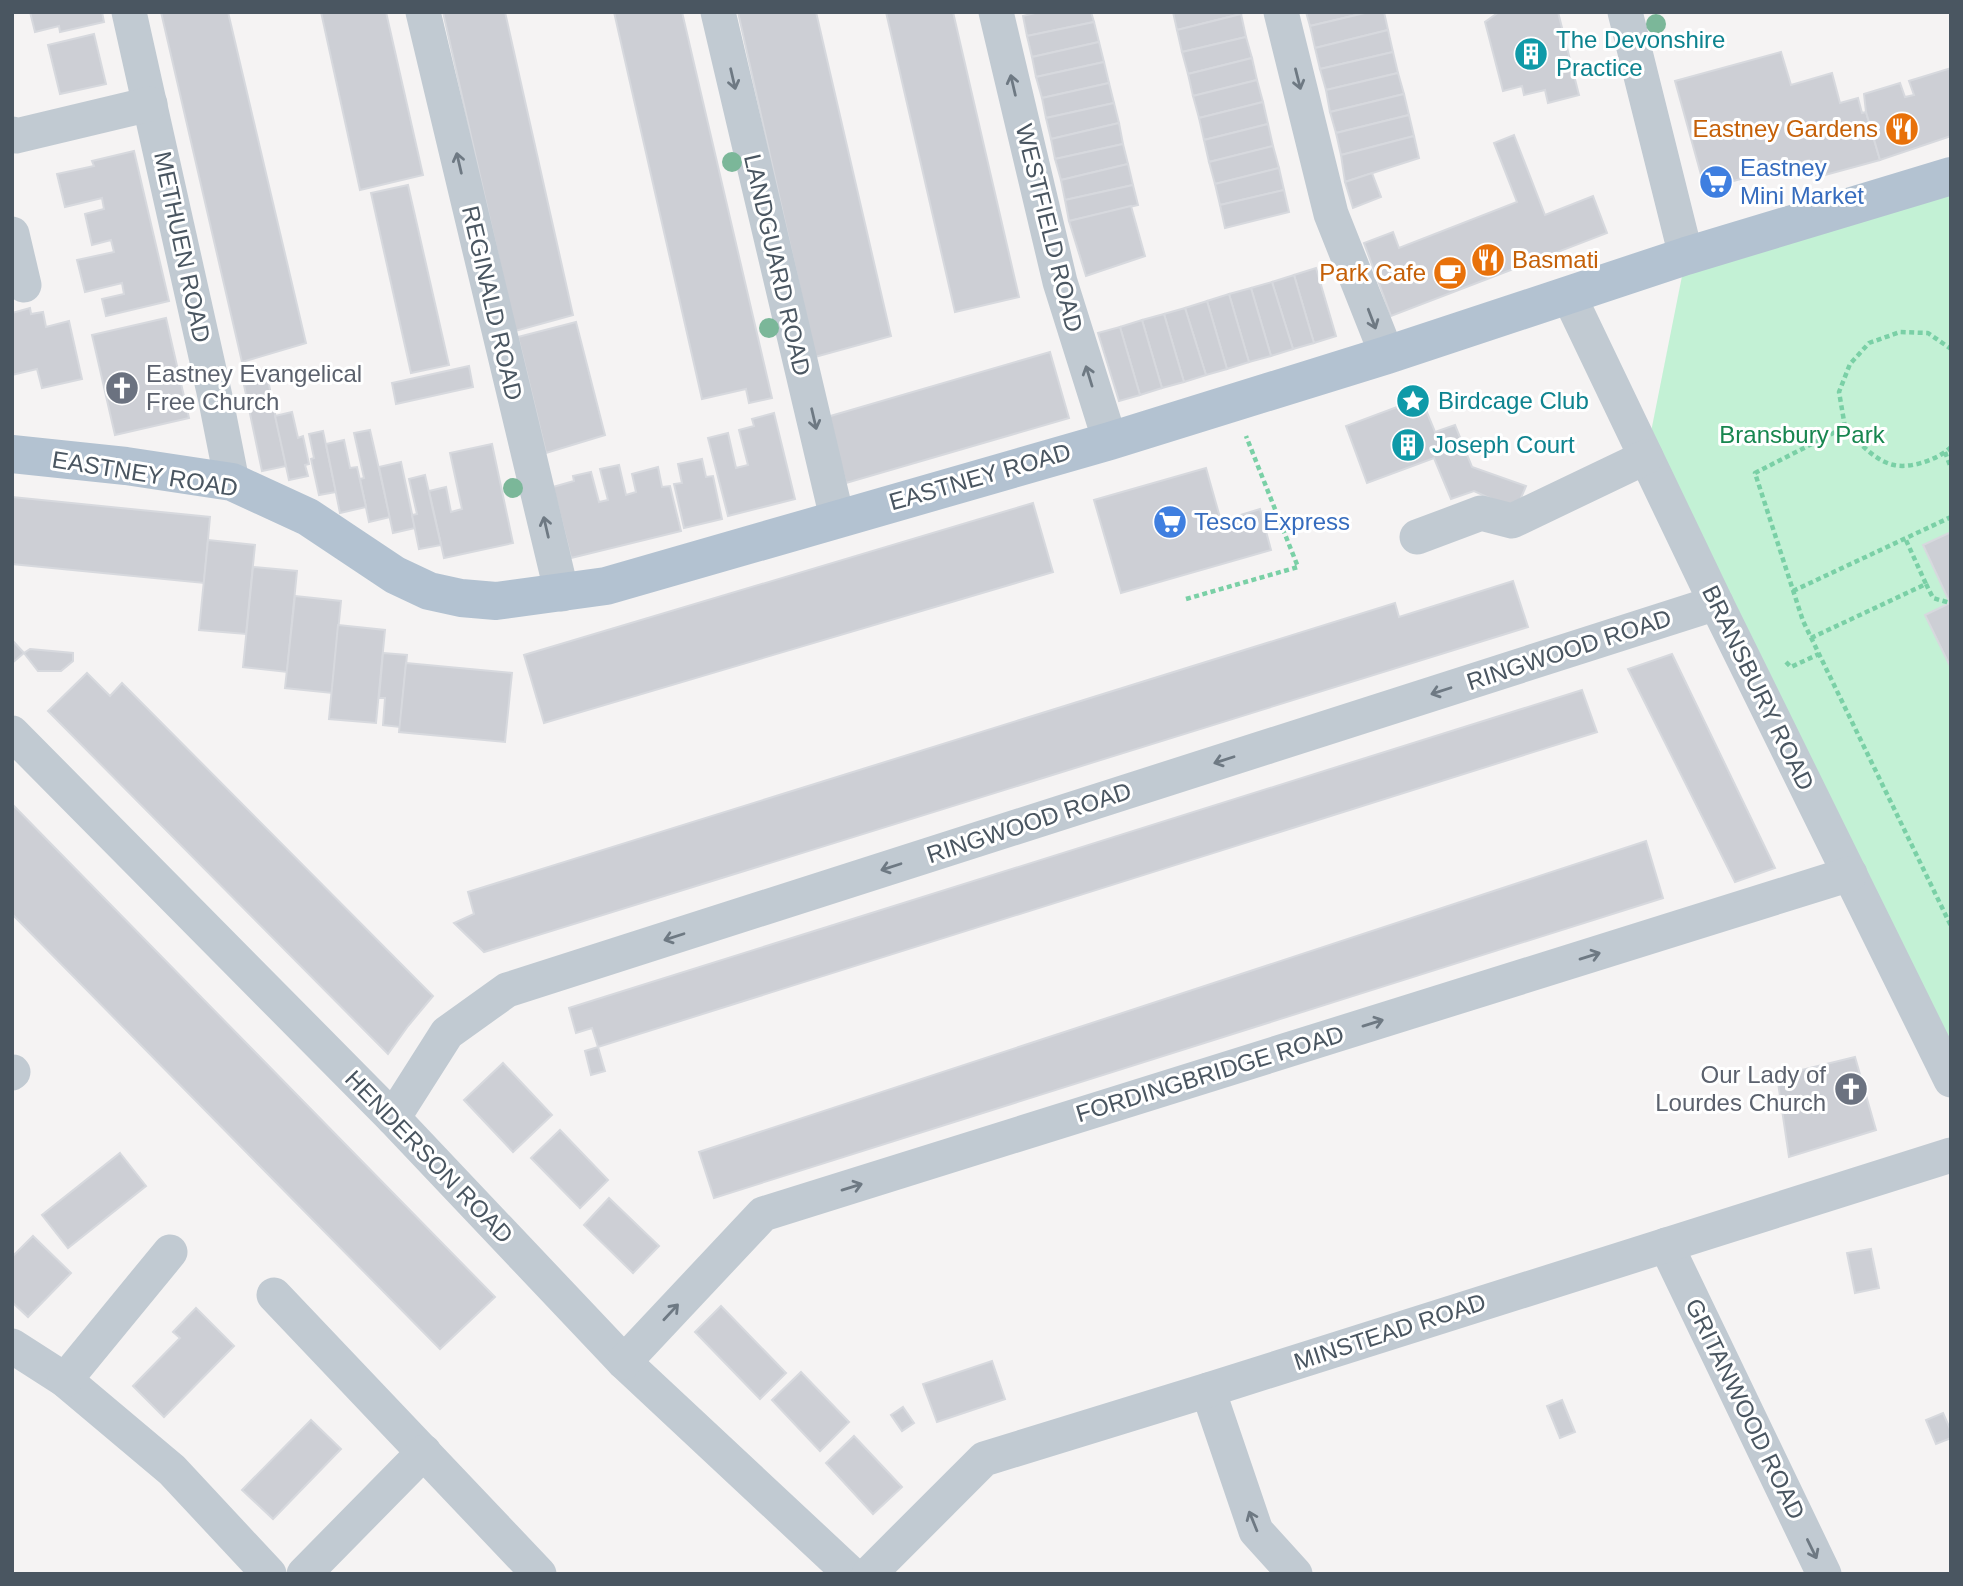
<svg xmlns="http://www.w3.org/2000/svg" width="1963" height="1586" viewBox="0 0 1963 1586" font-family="Arial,sans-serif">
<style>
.green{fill:#c3f1d5}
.building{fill:#cdcfd5;stroke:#d7d9de;stroke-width:2}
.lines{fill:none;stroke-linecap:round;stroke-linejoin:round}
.path{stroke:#7ad0a6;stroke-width:4.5;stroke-dasharray:5 3.5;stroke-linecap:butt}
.minor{stroke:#c1cad2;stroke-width:35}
.major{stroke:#b3c2d1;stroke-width:38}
.tree{fill:#7bb799}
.oneway{stroke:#6e7983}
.labels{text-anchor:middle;stroke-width:6;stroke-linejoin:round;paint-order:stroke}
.culture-label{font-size:24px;fill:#0d838f;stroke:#fff;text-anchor:start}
.food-label{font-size:24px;fill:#c56008;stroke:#fff;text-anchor:end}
.shop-label{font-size:24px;fill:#366cbe;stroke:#fff;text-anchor:start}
.street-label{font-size:24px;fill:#4a5661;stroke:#fff}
.worship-label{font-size:24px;fill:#5b616d;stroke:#fff;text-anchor:start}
.park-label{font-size:24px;fill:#17864f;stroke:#fff}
</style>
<rect width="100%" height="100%" fill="#f5f3f3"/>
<polygon class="green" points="1951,192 1951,1080 1646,457 1686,256"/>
<g class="building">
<polygon points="30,12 102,12 104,22 60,32 59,26 35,32"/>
<polygon points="161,12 228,12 306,343 242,362"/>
<polygon points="321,12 386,12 423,175 360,190"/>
<polygon points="443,12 505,12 573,315 515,331"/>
<polygon points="614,12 682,12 772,398 749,403 746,389 702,399"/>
<polygon points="738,12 816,12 891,336 815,357"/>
<polygon points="886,12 953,12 1019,297 955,312"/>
<polygon points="1039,12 1091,12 1094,22 1027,36 1023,16"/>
<polygon points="1173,12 1240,12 1241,14 1177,30"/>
<polygon points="1306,12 1369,12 1310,26"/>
<polygon points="1369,12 1384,12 1388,30 1315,48 1310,26"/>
<polygon points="1499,12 1558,12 1579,95 1548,103 1545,90 1524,95 1522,86 1503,91 1485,22"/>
<polygon points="1241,14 1246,37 1182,52 1177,30"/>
<polygon points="1094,22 1099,42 1032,57 1027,36"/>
<polygon points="1388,30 1393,52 1320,69 1315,48"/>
<polygon points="94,34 106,84 60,94 48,45"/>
<polygon points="1246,37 1252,58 1188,74 1182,52"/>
<polygon points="1099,42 1104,62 1036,77 1032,57"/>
<polygon points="1393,52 1398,73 1326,90 1320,69"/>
<polygon points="1781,52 1791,85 1832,73 1840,103 1858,98 1862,113 1866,112 1880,160 1814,178 1809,160 1705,189 1675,81"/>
<polygon points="1252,58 1257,80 1193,96 1188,74"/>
<polygon points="1104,62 1109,83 1042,98 1036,77"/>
<polygon points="1951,68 1951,136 1880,160 1866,112 1864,94 1900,83 1905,97 1914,95 1909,81"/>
<polygon points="1398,73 1404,94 1330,112 1326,90"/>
<polygon points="1257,80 1263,102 1199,118 1193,96"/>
<polygon points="1109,83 1114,103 1046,118 1042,98"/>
<polygon points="1404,94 1409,115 1336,133 1330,112"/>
<polygon points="1263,102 1268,124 1204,140 1199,118"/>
<polygon points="1114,103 1119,123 1051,139 1046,118"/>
<polygon points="1409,115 1414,136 1341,155 1336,133"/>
<polygon points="1119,123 1123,144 1055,159 1051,139"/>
<polygon points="1268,124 1273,146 1209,162 1204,140"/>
<polygon points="1514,135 1545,215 1593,196 1607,233 1391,316 1364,243 1393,232 1399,248 1517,202 1494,143"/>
<polygon points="1414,136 1419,158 1345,182 1341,155"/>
<polygon points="1123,144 1128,164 1061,180 1055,159"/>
<polygon points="1273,146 1279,168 1215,184 1209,162"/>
<polygon points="134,151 169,301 106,316 102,299 124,294 122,283 85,292 77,260 114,252 111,240 92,245 85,214 104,209 102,198 65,207 57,174 94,166 92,161"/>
<polygon points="1128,164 1133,185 1065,200 1061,180"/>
<polygon points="1279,168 1284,190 1220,205 1215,184"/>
<polygon points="1372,173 1381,197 1353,208 1345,182"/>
<polygon points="408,185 449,365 411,373 371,193"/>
<polygon points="1133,185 1138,205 1069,221 1065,200"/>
<polygon points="1284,190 1289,212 1225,228 1220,205"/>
<polygon points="1131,206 1145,256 1086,276 1069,221"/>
<polygon points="1316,268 1336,336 1314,343 1294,275"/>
<polygon points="1294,275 1314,343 1293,349 1272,282"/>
<polygon points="1272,282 1293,349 1271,356 1251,288"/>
<polygon points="1251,288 1271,356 1249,362 1229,294"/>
<polygon points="1229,294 1249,362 1227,369 1207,301"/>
<polygon points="1207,301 1227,369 1206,375 1185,308"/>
<polygon points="30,308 31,314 43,312 46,327 69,321 82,379 42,388 37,369 12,375 12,313"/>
<polygon points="1185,308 1206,375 1184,382 1164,314"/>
<polygon points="1164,314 1184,382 1162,388 1142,320"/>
<polygon points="166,318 189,418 115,435 92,335"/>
<polygon points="1142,320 1162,388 1140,395 1120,327"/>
<polygon points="576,322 605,435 546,453 518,337"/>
<polygon points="1120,327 1140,395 1119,401 1098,333"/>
<polygon points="1050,352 1069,418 846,483 827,417"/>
<polygon points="469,366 473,387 396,404 392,383"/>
<polygon points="268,380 286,466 262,471 244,385"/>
<polygon points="1421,398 1435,432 1455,425 1472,467 1526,486 1516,510 1474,491 1451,499 1434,458 1367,483 1346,426"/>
<polygon points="292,412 298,438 303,436 309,464 305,465 308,476 289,480 275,416"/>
<polygon points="774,413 795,499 728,516 708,438 728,433 736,468 748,465 739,430 754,426 752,419"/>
<polygon points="370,430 390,517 369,522 360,479 364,478 354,433"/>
<polygon points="323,431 336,492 319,495 311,459 314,458 309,434"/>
<polygon points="344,440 350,468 357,467 366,507 340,513 326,444"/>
<polygon points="492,444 513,543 444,558 429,491 446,487 451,512 462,509 450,453"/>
<polygon points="702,459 706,477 713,476 722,519 684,528 674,484 682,483 678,464"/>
<polygon points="401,462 415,528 393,533 379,467"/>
<polygon points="619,465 626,495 636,492 632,474 658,467 662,487 670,486 681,531 571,558 553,487 574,481 573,476 591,472 599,502 608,500 600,469"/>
<polygon points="1206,468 1221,521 1260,509 1271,550 1121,593 1094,500"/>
<polygon points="425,475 441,545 419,549 412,515 417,514 409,479"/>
<polygon points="12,497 210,517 204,583 12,564"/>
<polygon points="1033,503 1053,572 544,723 524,655"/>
<polygon points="1951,532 1951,666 1950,666 1925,615 1950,603 1923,545"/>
<polygon points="208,540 255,545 246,634 199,630"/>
<polygon points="253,567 297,571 287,672 243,667"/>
<polygon points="1513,581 1528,627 484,952 454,923 474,914 468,892 1395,603 1399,617"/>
<polygon points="295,596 341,601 332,693 285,688"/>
<polygon points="338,625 385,630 376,723 329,719"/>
<polygon points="12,640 24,653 12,663"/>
<polygon points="30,649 73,653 73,661 61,671 38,671 24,653"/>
<polygon points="383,653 407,655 400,727 383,725 385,698 379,698"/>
<polygon points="1672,654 1775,868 1735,882 1628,669"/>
<polygon points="406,663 512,673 505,742 399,732"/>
<polygon points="87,673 110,696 122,683 433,996 408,1026 388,1054 48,711"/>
<polygon points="1582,690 1597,732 598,1047 592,1028 576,1033 569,1008"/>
<polygon points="12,804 495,1297 440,1349 12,914"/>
<polygon points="1646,841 1663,898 714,1198 699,1152"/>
<polygon points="598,1047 605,1071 591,1075 585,1051"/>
<polygon points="1855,1057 1876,1130 1789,1157 1777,1076"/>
<polygon points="503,1063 552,1115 513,1152 464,1100"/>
<polygon points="560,1130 608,1180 580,1208 531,1158"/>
<polygon points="120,1153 146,1186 68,1248 42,1215"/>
<polygon points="609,1198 659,1246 633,1273 584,1225"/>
<polygon points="33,1236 71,1273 28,1317 12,1302 12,1257"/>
<polygon points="1871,1249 1879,1288 1855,1293 1847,1253"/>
<polygon points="721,1306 786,1373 760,1399 695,1332"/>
<polygon points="196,1308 234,1346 164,1417 133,1386 180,1338 173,1332"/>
<polygon points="992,1361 1005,1399 937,1422 923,1384"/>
<polygon points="801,1372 849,1422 820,1451 772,1400"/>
<polygon points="1562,1400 1575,1432 1560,1438 1547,1406"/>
<polygon points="903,1407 914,1423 902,1431 891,1415"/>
<polygon points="1943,1413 1951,1431 1951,1438 1936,1444 1926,1420"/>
<polygon points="311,1420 341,1449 273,1519 242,1490"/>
<polygon points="854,1436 902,1487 873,1514 826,1463"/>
</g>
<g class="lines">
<g class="path">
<polyline points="1845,427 1839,392 1850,364 1869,343 1900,332 1928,333 1951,349"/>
<path d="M1951,447C1939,459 1911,469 1894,465C1874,461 1858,441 1845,427L1755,473L1803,621L1951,926"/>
<polyline points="1945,452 1951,468"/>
<polyline points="1926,584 1933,598 1950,603"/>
<polyline points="1793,591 1951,517"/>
<polyline points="1186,599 1298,567 1246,436"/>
<polyline points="1811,638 1926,584 1905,538"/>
<polyline points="1786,662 1791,667 1819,654"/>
</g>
<g class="minor">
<polyline points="129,12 216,401 232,482"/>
<polyline points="423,12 562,594"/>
<polyline points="718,12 837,518"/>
<polyline points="996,12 1060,282 1110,441"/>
<polyline points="1281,12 1331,214 1387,355"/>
<polyline points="1625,12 1686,256"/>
<polyline points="12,134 16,136 150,104"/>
<polyline points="12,234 24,285"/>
<polyline points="1569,296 1716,603 1951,1080"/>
<polyline points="1417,537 1481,513 1512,521 1646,457"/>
<polyline points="12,733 393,1118 624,1362 851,1574"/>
<polyline points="12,1073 13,1072"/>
<polyline points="393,1118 447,1033 507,990 1716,603"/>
<polyline points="1666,1245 1824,1574"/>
<polyline points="274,1295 539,1574"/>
<polyline points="12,1346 65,1380 172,1470 269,1574"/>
<polyline points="624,1362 763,1214 1850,874"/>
<polyline points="65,1380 170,1252"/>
<polyline points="1208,1390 1256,1531 1295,1574"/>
<polyline points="304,1574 424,1452"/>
<polyline points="869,1574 984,1459 1208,1390 1951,1155"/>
</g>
<polyline class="major" points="12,454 126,466 232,482 308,517 395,575 429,591 461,598 496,601 606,586 1110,441 1387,355 1686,256 1951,176"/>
</g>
<g class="tree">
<circle cx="1656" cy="24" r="10"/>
<circle cx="732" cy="162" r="10"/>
<circle cx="769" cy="328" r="10"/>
<circle cx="513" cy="488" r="10"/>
</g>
<defs><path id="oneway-shaft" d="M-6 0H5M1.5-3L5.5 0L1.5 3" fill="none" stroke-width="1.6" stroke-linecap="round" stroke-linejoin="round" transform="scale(1.75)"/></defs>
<g class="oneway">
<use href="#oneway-shaft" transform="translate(733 79) rotate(77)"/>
<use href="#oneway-shaft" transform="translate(1298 79) rotate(76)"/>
<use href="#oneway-shaft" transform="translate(1013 85) rotate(-103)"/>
<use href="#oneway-shaft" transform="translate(459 163) rotate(-103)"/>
<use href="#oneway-shaft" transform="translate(1372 319) rotate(69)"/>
<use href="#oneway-shaft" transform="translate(1089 376) rotate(-107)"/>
<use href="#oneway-shaft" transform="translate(814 419) rotate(77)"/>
<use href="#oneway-shaft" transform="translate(546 527) rotate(-103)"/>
<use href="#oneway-shaft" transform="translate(1441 691) rotate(162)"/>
<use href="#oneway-shaft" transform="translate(1224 760) rotate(162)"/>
<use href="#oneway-shaft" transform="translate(891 867) rotate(162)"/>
<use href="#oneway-shaft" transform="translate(674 937) rotate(162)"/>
<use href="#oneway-shaft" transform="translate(1590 956) rotate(-17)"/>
<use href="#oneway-shaft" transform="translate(1373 1023) rotate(-17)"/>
<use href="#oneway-shaft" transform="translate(852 1187) rotate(-17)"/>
<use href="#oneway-shaft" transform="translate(671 1312) rotate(-47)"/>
<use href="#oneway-shaft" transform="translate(1253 1521) rotate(-112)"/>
<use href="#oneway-shaft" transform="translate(1812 1549) rotate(64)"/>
</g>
<defs>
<g id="building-disc" transform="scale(1.75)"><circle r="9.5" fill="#0f9aa8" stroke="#fff"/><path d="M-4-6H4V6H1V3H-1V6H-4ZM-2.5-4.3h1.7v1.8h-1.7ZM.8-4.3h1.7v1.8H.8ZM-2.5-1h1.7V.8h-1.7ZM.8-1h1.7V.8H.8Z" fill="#fff"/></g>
<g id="restaurant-disc" transform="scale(1.75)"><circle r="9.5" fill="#e8710a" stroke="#fff"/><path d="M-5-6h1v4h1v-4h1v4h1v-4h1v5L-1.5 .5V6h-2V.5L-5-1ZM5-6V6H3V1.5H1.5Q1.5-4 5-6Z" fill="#fff"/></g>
<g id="supermarket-disc" transform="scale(1.75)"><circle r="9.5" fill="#3f7fe0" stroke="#fff"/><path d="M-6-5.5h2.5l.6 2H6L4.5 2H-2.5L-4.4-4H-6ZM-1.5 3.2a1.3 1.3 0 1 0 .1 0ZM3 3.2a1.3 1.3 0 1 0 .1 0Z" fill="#fff"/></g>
<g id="cafe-disc" transform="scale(1.75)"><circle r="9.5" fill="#e8710a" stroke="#fff"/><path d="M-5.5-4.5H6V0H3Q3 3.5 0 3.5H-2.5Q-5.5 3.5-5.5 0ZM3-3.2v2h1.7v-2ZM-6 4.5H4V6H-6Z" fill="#fff"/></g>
<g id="church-disc" transform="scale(1.75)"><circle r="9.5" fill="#6b7280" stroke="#fff"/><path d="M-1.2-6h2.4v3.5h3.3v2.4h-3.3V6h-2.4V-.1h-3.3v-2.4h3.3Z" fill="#fff"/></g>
<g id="sight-disc" transform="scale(1.75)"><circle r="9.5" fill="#0f9aa8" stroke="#fff"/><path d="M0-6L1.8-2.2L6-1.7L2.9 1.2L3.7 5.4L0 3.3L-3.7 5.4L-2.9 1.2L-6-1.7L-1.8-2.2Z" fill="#fff"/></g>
</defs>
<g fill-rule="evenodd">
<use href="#building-disc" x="1531" y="54"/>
<use href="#restaurant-disc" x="1902" y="129"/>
<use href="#supermarket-disc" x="1716" y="182"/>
<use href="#restaurant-disc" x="1488" y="260"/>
<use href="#cafe-disc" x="1450" y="273"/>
<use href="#church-disc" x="122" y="388"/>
<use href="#sight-disc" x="1413" y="401"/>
<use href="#building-disc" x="1408" y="445"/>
<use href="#supermarket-disc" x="1170" y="522"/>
<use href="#church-disc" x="1851" y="1089"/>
</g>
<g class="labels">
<g class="culture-label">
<text x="1556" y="48">The Devonshire<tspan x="1556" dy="28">Practice</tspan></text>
<text x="1438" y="409">Birdcage Club</text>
<text x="1432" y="453">Joseph Court</text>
</g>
<g class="food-label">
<text x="1878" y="137">Eastney Gardens</text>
<text x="1512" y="268" text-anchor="start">Basmati</text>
<text x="1426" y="281">Park Cafe</text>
</g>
<g class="shop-label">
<text x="1740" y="176">Eastney<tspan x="1740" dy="28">Mini Market</tspan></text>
<text x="1194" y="530">Tesco Express</text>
</g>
<g class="street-label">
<text transform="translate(1049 228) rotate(76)" y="8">WESTFIELD ROAD</text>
<text transform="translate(182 247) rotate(78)" y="8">METHUEN ROAD</text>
<text transform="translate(777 265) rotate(77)" y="8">LANDGUARD ROAD</text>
<text transform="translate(492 303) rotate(77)" y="8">REGINALD ROAD</text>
<text transform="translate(145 474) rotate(9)" y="8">EASTNEY ROAD</text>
<text transform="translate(980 477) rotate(-16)" y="8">EASTNEY ROAD</text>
<text transform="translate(1569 650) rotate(-18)" y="8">RINGWOOD ROAD</text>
<text transform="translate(1758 688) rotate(64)" y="8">BRANSBURY ROAD</text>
<text transform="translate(1029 823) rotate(-18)" y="8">RINGWOOD ROAD</text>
<text transform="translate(1210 1074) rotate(-17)" y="8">FORDINGBRIDGE ROAD</text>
<text transform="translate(429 1157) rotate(46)" y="8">HENDERSON ROAD</text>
<text transform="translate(1390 1332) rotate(-18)" y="8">MINSTEAD ROAD</text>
<text transform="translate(1745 1409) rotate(64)" y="8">GRITANWOOD ROAD</text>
</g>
<g class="worship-label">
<text x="146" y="382">Eastney Evangelical<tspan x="146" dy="28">Free Church</tspan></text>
<text x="1826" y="1083" text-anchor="end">Our Lady of<tspan x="1826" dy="28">Lourdes Church</tspan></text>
</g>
<g class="park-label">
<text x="1802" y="443">Bransbury Park</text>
</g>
</g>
<rect width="1963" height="1586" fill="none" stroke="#4a5661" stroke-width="28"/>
</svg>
